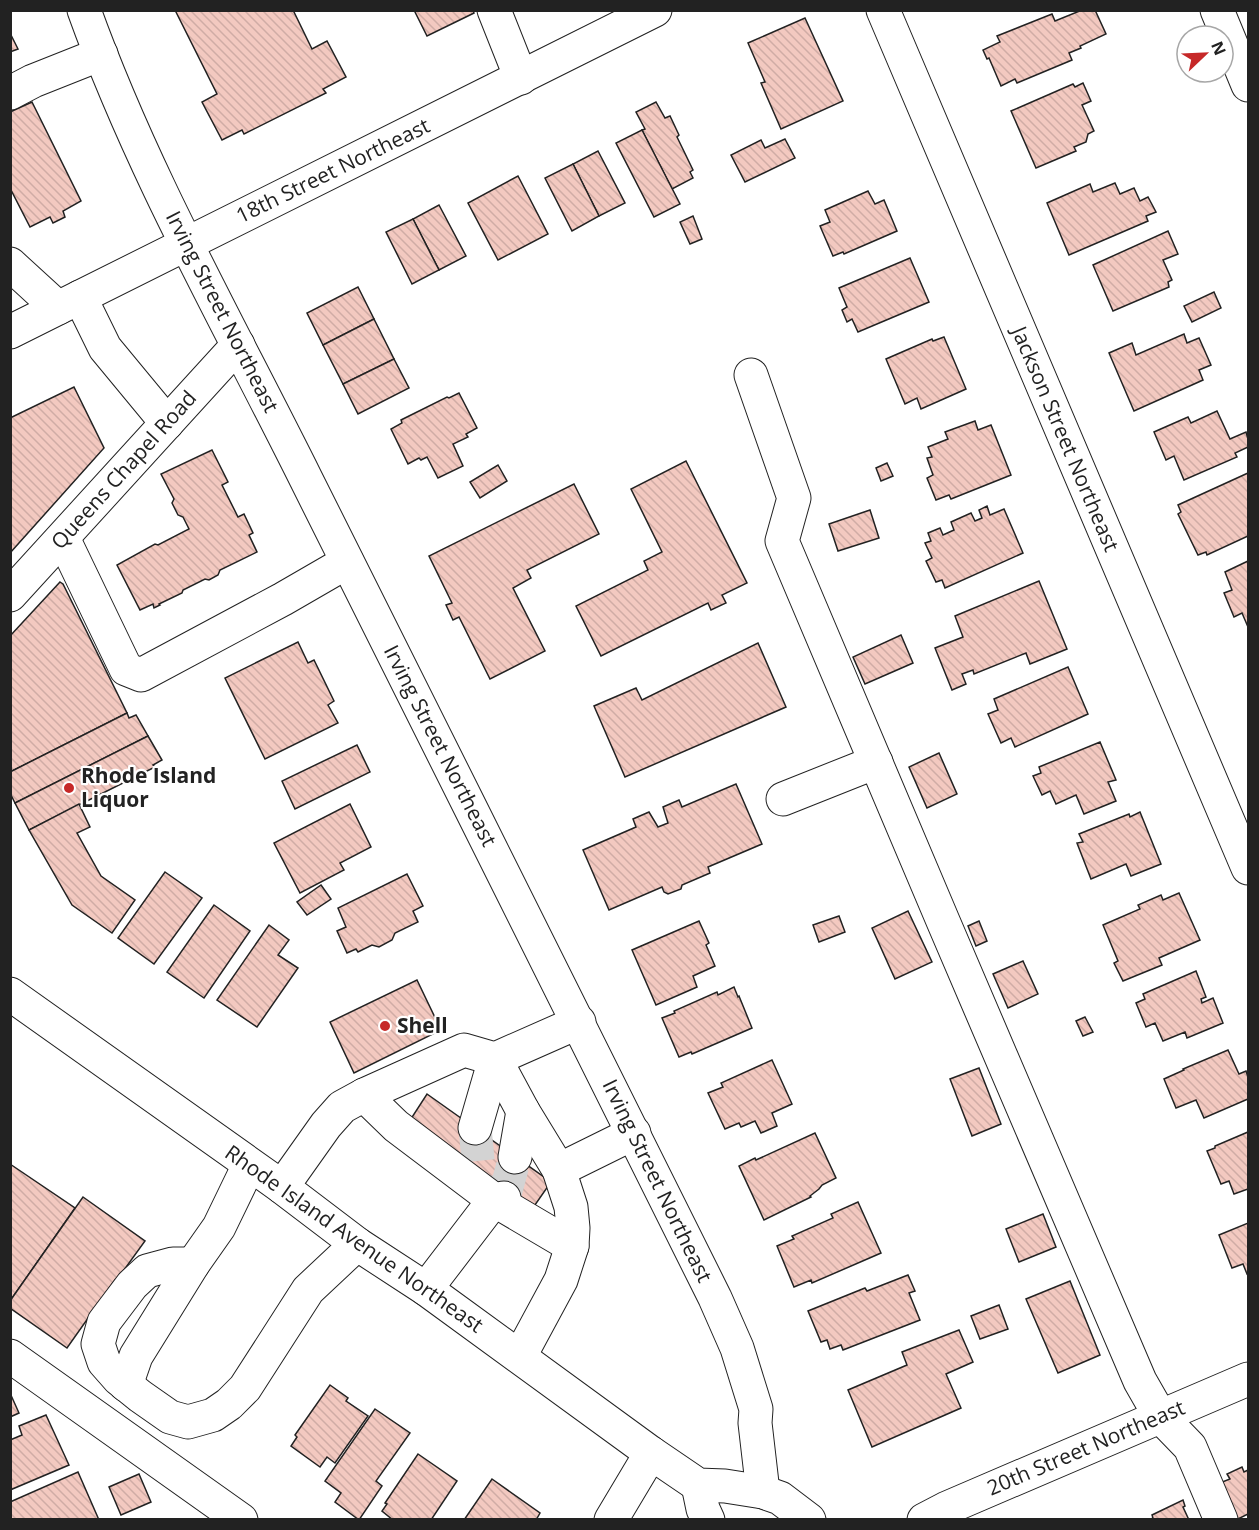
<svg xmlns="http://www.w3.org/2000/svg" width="1259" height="1530" viewBox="0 0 1259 1530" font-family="'Open Sans',sans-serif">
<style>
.building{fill:url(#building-back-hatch);stroke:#222;stroke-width:1.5}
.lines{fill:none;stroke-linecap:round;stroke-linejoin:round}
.minor-tunnel{stroke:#d3d3d3;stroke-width:33;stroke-dasharray:33 16;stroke-linecap:butt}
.minor-casing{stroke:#222;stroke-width:35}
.major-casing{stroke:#222;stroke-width:35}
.minor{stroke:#fff;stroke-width:33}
.major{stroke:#fff;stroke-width:33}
.poi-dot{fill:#c62828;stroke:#fff;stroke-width:2}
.labels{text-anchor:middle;stroke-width:4.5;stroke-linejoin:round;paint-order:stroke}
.street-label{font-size:21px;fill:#222;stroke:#fff}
.poi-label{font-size:21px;font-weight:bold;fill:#222;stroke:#fff;text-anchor:start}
</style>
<defs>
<pattern id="building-back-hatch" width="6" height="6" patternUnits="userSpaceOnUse" patternTransform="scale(1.5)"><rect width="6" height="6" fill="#f3c9c0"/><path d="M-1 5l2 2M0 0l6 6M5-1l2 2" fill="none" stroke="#d0aca5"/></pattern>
</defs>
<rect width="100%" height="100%" fill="#fff"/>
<g class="building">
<polygon points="175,10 293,10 312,49 327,41 346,77 323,89 326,93 244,134 242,130 222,140 202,102 217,94"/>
<polygon points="414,10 473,10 474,13 427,36"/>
<polygon points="1082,10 1095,10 1106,34 1080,46 1081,48 1069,53 1072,60 1017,83 1015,79 1001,86 989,58 987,59 983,50 1000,42 997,36 1052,14 1055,21"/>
<polygon points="805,18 843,101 781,129 761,83 765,82 748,43"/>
<polygon points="10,33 18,49 10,52"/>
<polygon points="1083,83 1091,101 1082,105 1094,131 1088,134 1086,142 1074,147 1076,151 1036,168 1011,111 1073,84 1075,87"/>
<polygon points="32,102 81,201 63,211 65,217 53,223 50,217 30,227 10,188 10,112"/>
<polygon points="656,102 665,118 670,116 679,135 677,137 693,170 690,172 693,178 672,189 642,130 645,129 636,112"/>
<polygon points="642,130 680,204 654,217 616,143"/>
<polygon points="785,139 795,158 745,182 731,155 761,140 765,148"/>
<polygon points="598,151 625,203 599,216 573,164"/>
<polygon points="573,164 599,216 572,231 545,178"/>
<polygon points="518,176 548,234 498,260 468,203"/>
<polygon points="1115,183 1120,194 1134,188 1140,201 1148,197 1156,212 1146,216 1148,221 1069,255 1047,203 1090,184 1093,192"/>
<polygon points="868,191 875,204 884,200 897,231 844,254 843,252 833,256 820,226 830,222 825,210"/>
<polygon points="439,205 466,256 439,270 413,219"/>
<polygon points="693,216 702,239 690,244 680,222"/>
<polygon points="413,219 439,270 412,284 386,232"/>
<polygon points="1168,231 1178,254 1163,260 1172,280 1168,282 1169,287 1113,311 1093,265"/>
<polygon points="910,258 929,302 858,332 852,319 847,322 842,310 847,307 839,288"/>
<polygon points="358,287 374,319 323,345 307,313"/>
<polygon points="1214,292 1221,308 1192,322 1184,306"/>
<polygon points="374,319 394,359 343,384 323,345"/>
<polygon points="1184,334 1187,343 1199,338 1211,365 1199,370 1203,380 1134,411 1109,353 1132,343 1136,355"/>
<polygon points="944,337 966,389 921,409 917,398 905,404 886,359 932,339 933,341"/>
<polygon points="394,359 409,388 358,414 343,384"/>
<polygon points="74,387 104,448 10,553 10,418"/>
<polygon points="459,393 477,428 466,434 468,437 453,444 463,466 438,478 427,457 421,460 419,458 408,464 391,429 402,423 401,420 447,397 449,398"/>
<polygon points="1217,411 1230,439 1246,432 1248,439 1248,447 1235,453 1237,457 1184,480 1174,456 1166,460 1154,432 1188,417 1191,423"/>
<polygon points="975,421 978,430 991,425 1011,475 951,499 949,495 936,500 927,478 933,475 927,458 932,457 928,447 948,439 945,432"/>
<polygon points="212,450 228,482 222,485 238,517 244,514 253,533 249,535 257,552 220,570 218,575 209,580 205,579 183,590 182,593 159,604 160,605 154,608 153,604 140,610 117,565 155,544 158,545 189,529 183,517 178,515 172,503 174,499 161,474"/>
<polygon points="686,461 747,583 722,595 726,603 711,610 708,603 601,656 576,606 648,570 644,561 662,552 631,489"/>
<polygon points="887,463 893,476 881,481 876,468"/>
<polygon points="498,465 507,481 480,498 470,482"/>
<polygon points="1248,473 1248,536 1207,555 1206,552 1198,555 1178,514 1181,512 1178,505"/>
<polygon points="574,484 599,534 527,570 531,578 513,588 545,651 490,679 459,617 453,620 446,605 452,603 429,556"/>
<polygon points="987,506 990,515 1004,509 1023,553 945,588 942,580 936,582 926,561 932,558 925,543 931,541 928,533 940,528 943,535 954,530 951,522 971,513 975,521 982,518 979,510"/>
<polygon points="870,510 879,538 838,551 829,524"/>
<polygon points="1248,561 1248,627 1242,613 1234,617 1224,593 1232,590 1225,572"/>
<polygon points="1039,581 1067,649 1030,664 1026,653 974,674 973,670 962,674 966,684 952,690 935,648 963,637 955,616"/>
<polygon points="60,582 63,584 127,713 10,772 10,636"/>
<polygon points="901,635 913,663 865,684 853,657"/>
<polygon points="298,642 308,663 314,660 334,701 328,705 338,723 265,759 225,678"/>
<polygon points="758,643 786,707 625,777 594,706 636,688 642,700"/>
<polygon points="1068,667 1088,714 1015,747 1011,738 1001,743 988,714 998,710 994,699"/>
<polygon points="127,713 129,718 136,715 148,736 15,803 10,793 10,772"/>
<polygon points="148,736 162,760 153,765 155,767 29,830 15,803"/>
<polygon points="1100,742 1116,780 1108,782 1116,801 1084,814 1076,795 1056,804 1050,791 1042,795 1033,776 1041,773 1039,767"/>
<polygon points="357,745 370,772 295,809 282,781"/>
<polygon points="939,753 957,794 927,808 909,767"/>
<polygon points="736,784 762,844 708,867 710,873 682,885 681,889 668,894 664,892 662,887 609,910 583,850 636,827 633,819 649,812 658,827 668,823 663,807 679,800 682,807"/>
<polygon points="79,804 90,827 77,833 101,876 135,900 112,933 72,905 29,830"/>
<polygon points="350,804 371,847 340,863 344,870 300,893 274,843"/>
<polygon points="1140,812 1161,864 1131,876 1126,864 1091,879 1077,843 1083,842 1079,834 1129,814 1130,817"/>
<polygon points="165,872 202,898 154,964 118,938"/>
<polygon points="407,874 423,906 413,911 418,922 395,933 392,940 379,947 372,945 358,952 356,949 347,953 337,931 346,927 338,908"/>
<polygon points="321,885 331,899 307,915 297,902"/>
<polygon points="1179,893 1200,940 1159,958 1162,965 1123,981 1114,963 1118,961 1103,925 1140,909 1138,905 1161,895 1163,900"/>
<polygon points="214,905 250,931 204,998 167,972"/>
<polygon points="908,911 932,962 895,979 872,928"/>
<polygon points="839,916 845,932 819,942 813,925"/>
<polygon points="699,921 709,943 706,945 715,966 693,976 697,987 656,1005 632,950"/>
<polygon points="979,921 987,941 976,946 968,926"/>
<polygon points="269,925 289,940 278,955 298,968 257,1027 217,1000"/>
<polygon points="1023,961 1038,994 1008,1008 993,974"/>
<polygon points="1196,971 1206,997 1201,999 1202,1003 1213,998 1223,1023 1187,1038 1185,1032 1163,1041 1155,1023 1146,1027 1136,1003 1145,999 1143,994"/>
<polygon points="417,980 441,1030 354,1073 330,1022"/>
<polygon points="734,987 738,997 739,996 752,1028 692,1054 691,1052 679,1057 662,1018 675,1013 674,1011 717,992 718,995"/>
<polygon points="1085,1017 1093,1032 1083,1036 1076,1021"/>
<polygon points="1228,1050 1239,1074 1246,1071 1248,1077 1248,1099 1204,1118 1196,1100 1176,1108 1164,1079 1184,1070 1183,1069"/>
<polygon points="772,1060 792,1104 772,1113 777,1126 761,1133 755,1121 741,1127 739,1123 725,1129 708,1093 723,1087 721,1083"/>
<polygon points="979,1068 1001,1124 972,1136 950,1079"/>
<polygon points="427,1094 551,1182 528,1215 405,1128"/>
<polygon points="1248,1132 1248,1189 1234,1194 1229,1181 1221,1184 1207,1151 1215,1148 1215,1146"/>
<polygon points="815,1133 836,1178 822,1185 819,1189 810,1196 811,1197 764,1220 739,1166 755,1158 756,1160"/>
<polygon points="10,1164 75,1208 10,1301"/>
<polygon points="83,1197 145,1241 116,1281 115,1280 67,1348 10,1308 10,1301"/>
<polygon points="858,1202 881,1253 812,1283 811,1280 794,1287 777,1246 794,1239 792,1236 833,1218 831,1214"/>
<polygon points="1043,1214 1056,1247 1019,1262 1006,1229"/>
<polygon points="1248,1223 1248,1273 1247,1274 1243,1264 1232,1268 1219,1235"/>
<polygon points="908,1275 915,1291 909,1293 920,1320 843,1350 841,1345 830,1349 827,1340 821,1342 808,1311 865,1288 867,1291"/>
<polygon points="1070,1281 1100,1355 1058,1373 1026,1299"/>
<polygon points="999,1305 1008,1329 980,1339 971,1316"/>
<polygon points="959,1330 973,1362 946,1374 961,1408 872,1447 848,1390 907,1365 902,1352"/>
<polygon points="330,1385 348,1398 346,1401 368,1416 335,1463 327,1457 320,1467 291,1446 297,1437 295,1435"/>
<polygon points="10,1393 19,1413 10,1417"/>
<polygon points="375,1409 410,1433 376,1481 382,1486 359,1520 335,1502 341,1493 325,1481"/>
<polygon points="46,1415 69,1465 10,1490 10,1440 22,1435 19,1426"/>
<polygon points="418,1454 457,1481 431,1520 393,1520 382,1511 387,1504 385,1503"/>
<polygon points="1242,1467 1244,1472 1248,1470 1248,1514 1236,1520 1220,1483 1230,1479 1227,1474"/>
<polygon points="78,1472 99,1520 11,1520 10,1502"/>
<polygon points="139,1474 151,1502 121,1515 109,1487"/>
<polygon points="492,1479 540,1513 536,1520 464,1520"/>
<polygon points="1183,1500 1185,1506 1183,1507 1189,1520 1149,1520 1153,1518 1152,1515"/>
</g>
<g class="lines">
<g class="minor-tunnel">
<polyline points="475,1128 480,1180"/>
<polyline points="504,1198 515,1157"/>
</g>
<g class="minor-casing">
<g id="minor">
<path d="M84,10C143,174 229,324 306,479C442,752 580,1025 715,1298L737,1348L756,1409L755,1423L763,1492"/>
<polyline points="494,10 521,78"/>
<polyline points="883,10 1248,868"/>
<polyline points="1217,10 1248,85"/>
<polyline points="10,93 33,81 101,54"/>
<polyline points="10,264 58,308"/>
<polyline points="80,297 105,348 167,423"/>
<polyline points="751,375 794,498 782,541 943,921 1140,1381 1160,1416 1190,1447 1221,1520"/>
<polyline points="63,538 126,669 141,675 283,599 347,562"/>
<polyline points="10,595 238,345"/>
<polyline points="783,799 876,762"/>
<polyline points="495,1059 523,1111 559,1170 571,1207 573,1228 572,1246 561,1280 520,1356"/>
<polyline points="364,1095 396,1126 494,1200 572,1246"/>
<polyline points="475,1128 495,1059"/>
<polyline points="515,1157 523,1111"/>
<polyline points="559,1170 634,1133"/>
<polyline points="282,1187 326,1125 342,1107 364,1095 464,1050 495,1059 579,1022"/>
<polyline points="193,1264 173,1264 147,1271 132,1285 104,1322 98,1344 104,1362 119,1379 140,1396 170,1417 188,1422 213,1415 229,1404 245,1388 308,1290 357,1244"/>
<polyline points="426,1289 494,1200 504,1198"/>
<polyline points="10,1356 241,1520"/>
<polyline points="126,1385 136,1356 193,1264 219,1227 249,1165"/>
<polyline points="611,1520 651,1453"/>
<polyline points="924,1520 947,1508 1248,1379"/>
</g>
</g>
<g class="major-casing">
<g id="major">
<polyline points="10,332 655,10"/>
<polyline points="10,994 282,1187 357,1244 426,1289 651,1453 698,1485 725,1486 763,1492 780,1498 809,1520"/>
<polyline points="698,1485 703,1509 708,1520"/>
</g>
</g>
<use href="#minor" class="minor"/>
<use href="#major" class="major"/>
</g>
<g class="poi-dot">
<circle cx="69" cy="788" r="6"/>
<circle cx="385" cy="1026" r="6"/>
</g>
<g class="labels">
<g class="street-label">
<text transform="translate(333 171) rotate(-26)" y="7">18th Street Northeast</text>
<text transform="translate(222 312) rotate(63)" y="7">Irving Street Northeast</text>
<text transform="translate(1065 439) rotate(67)" y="7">Jackson Street Northeast</text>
<text transform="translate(124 470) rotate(-48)" y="7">Queens Chapel Road</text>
<text transform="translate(440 746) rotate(63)" y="7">Irving Street Northeast</text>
<text transform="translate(657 1181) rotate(64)" y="7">Irving Street Northeast</text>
<text transform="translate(354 1239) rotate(35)" y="7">Rhode Island Avenue Northeast</text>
<text transform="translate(1086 1448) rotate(-23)" y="7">20th Street Northeast</text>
</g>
<g class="poi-label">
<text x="81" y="783">Rhode Island<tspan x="81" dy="24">Liquor</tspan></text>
<text x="397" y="1033">Shell</text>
</g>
</g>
<rect width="1259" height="1530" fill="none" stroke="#222222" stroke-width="24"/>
<g transform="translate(1205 54) rotate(67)"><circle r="28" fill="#ffffff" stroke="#a7a7a7" stroke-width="1.5"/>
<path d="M0-4.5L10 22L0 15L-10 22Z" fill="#c62828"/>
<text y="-9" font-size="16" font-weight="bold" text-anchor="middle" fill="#222222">N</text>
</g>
</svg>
